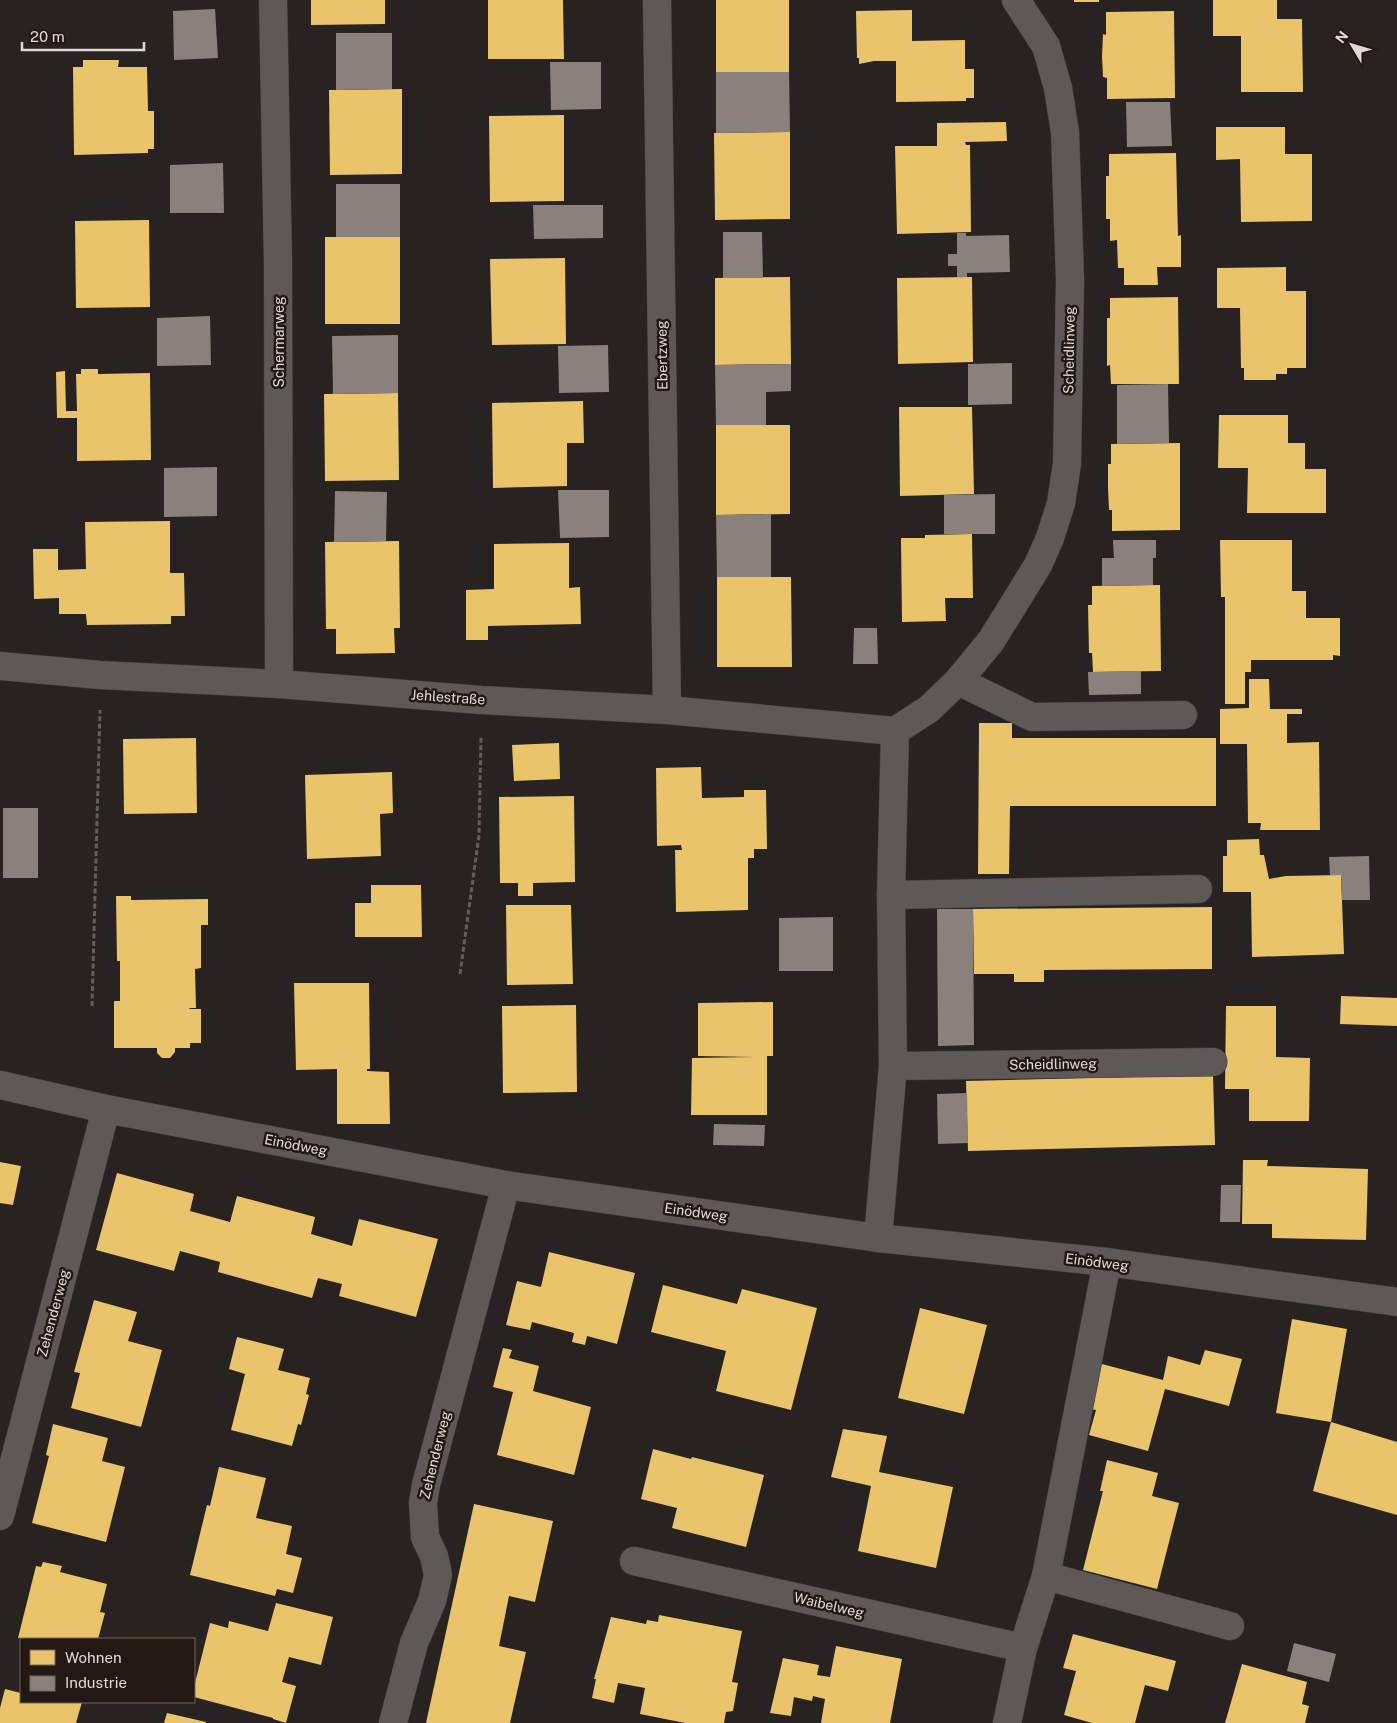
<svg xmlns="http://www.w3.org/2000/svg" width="1397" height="1723" viewBox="0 0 1397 1723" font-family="'Public Sans',sans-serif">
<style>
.homes{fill:#e9c46a}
.industry{fill:#8a817c}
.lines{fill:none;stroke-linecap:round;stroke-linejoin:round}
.minor-casing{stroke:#423e3b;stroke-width:29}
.path{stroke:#625e5c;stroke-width:3;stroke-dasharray:5 2.5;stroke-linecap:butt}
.minor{stroke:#5e5957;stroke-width:28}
.labels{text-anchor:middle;stroke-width:5;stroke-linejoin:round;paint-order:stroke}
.street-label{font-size:14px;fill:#e0d9d5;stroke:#231912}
</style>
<rect width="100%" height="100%" fill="#282320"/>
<g class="homes">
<polygon points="311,0 385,0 385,24 311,25"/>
<polygon points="488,0 563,0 564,59 488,59"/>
<rect x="716" y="0" width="73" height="72"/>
<rect x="1074" y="0" width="25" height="2"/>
<polygon points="1213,0 1277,0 1277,19 1302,19 1303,92 1241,92 1241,36 1213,36"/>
<polygon points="912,10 912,41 965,40 965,69 974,69 974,98 966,98 966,101 896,102 896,61 874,61 859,64 859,58 857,58 856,11"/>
<polygon points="1174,11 1175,98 1107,99 1107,78 1103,77 1102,56 1103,34 1106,35 1106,12"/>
<polygon points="83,60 119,60 118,67 147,67 148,111 154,111 154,149 148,149 148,153 74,155 73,67 83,67"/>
<polygon points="402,89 402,174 330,175 329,90"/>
<polygon points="564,115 564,201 490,202 489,116"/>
<polygon points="1006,122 1007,141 965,142 966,145 970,145 971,232 897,234 895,146 937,146 937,123"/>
<polygon points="1216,127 1285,127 1285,154 1312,154 1312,221 1241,222 1240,159 1216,160"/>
<polygon points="790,132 790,219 715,220 714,133"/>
<polygon points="1176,153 1178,236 1181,235 1181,267 1157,267 1158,285 1124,285 1124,268 1118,268 1117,240 1110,241 1110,219 1106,219 1106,176 1109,176 1109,154"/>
<polygon points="149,220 150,307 76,308 75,221"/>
<rect x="325" y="237" width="75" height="87"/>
<polygon points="565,258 566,344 492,345 490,259"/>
<polygon points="1286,267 1286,291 1306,291 1306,368 1287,368 1287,374 1276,374 1276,380 1244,380 1244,368 1241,368 1240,308 1217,308 1217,268"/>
<polygon points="790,277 791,364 715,365 715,278"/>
<polygon points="972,277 973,362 898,364 897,278"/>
<polygon points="1178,297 1179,384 1111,384 1110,365 1107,366 1107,318 1110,318 1110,298"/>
<polygon points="81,369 98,369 98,374 150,373 151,460 77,461 77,418 57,418 56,372 65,371 66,411 77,411 76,374 81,374"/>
<polygon points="398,393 399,480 325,481 324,394"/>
<polygon points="583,401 584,443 567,443 567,486 493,488 492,403"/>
<polygon points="899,407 972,407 974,494 900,496"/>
<polygon points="1219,415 1288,415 1288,443 1305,443 1305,469 1326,469 1326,513 1247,513 1248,468 1218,468"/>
<polygon points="716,425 790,425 790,514 716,515"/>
<polygon points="1180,443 1180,530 1112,531 1112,510 1109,510 1108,487 1108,464 1111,464 1111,444"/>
<polygon points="170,521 170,573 184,573 185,616 171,616 171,624 87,625 86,614 59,614 59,598 34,599 33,549 58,549 58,570 86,569 85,522"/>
<polygon points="972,534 973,598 945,598 946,621 902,622 901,538 925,538 925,535"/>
<polygon points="1220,540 1292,540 1292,591 1306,591 1306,618 1340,618 1340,656 1333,655 1333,660 1251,660 1251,672 1245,672 1245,704 1225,704 1225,597 1221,597"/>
<polygon points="399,541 400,628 394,628 395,653 336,654 336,629 326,629 325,542"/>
<polygon points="569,543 569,588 580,587 581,624 488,626 488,640 466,640 466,590 494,589 494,544"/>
<polygon points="717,577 791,577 792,667 717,667"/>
<polygon points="1153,585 1160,585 1161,671 1093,672 1092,653 1089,653 1088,605 1092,605 1092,586"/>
<polygon points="1249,679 1269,679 1270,709 1302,709 1302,714 1287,714 1287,743 1319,742 1320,830 1260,830 1261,823 1248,823 1247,744 1220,744 1220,709 1249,708"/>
<polygon points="979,723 1012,723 1012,738 1216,738 1216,806 1010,806 1009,874 978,874"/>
<polygon points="196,738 197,813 124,814 123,739"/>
<polygon points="559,743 560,779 514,781 512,745"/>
<polygon points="701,767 702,798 744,797 744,790 766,790 767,849 754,849 754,858 748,858 748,910 676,912 675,850 682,850 681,845 657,846 656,768"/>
<polygon points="392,772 393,813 380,814 381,856 307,859 305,775"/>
<polygon points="574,796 575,882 533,883 533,896 518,896 518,883 500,883 499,797"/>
<polygon points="1259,839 1260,855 1264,855 1269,879 1286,876 1341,875 1344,954 1252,957 1251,892 1223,892 1223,856 1227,856 1227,840"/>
<polygon points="371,885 421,885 422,937 355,937 355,903 371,903"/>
<polygon points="116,896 131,896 131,900 208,899 208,925 201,925 201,968 195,969 196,1008 190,1008 189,1009 201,1009 201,1043 190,1043 190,1048 175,1048 175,1052 170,1058 162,1058 157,1053 157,1048 114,1048 114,1001 120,1001 120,961 117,961"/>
<polygon points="506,905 571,905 573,984 507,985"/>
<polygon points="1212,907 1212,969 1044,970 1044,982 1014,982 1014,974 974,974 973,909"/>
<polygon points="294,983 369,983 370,1069 367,1069 367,1071 389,1072 390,1124 337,1124 337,1069 296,1070"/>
<polygon points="1341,996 1397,998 1397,1026 1340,1024"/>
<polygon points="773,1002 773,1056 767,1056 767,1115 691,1115 692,1058 754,1057 698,1056 698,1003"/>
<polygon points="576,1005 577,1092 503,1093 502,1006"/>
<polygon points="1226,1006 1276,1006 1276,1057 1310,1058 1309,1121 1249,1121 1249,1089 1225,1089"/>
<polygon points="1213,1075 1215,1145 968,1151 966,1081"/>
<polygon points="1243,1160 1268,1160 1267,1166 1368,1169 1366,1240 1272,1238 1272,1224 1242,1224"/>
<polygon points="0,1162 21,1166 13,1205 0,1203"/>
<polygon points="117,1173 194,1194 190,1211 230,1222 237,1196 315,1217 311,1234 352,1246 359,1219 438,1239 416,1317 339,1296 342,1284 318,1278 312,1298 218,1272 220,1262 180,1251 174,1271 96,1250"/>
<polygon points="549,1252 635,1273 617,1344 587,1336 585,1345 572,1342 574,1333 532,1322 530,1330 506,1325 517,1281 541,1287"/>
<polygon points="663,1285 737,1304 742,1289 817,1308 791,1410 716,1391 726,1351 651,1332"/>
<polygon points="94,1300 137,1312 128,1341 162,1350 141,1427 71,1408 80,1373 74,1372"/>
<polygon points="920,1308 987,1325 964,1414 898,1398"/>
<polygon points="1292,1319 1347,1329 1331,1422 1276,1413"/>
<polygon points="237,1337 284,1349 278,1370 310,1378 306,1394 309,1395 301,1425 298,1424 292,1446 231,1430 245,1374 229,1369"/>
<polygon points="503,1348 512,1350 509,1358 539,1366 533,1391 591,1407 574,1475 497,1455 513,1392 493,1387"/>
<polygon points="1205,1350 1242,1359 1229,1406 1165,1389 1148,1451 1089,1435 1096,1410 1086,1408 1098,1363 1163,1380 1168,1356 1200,1365"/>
<polygon points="1331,1422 1397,1442 1397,1515 1313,1491"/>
<polygon points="53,1424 108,1438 102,1461 125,1467 106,1542 32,1523 49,1456 46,1455"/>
<polygon points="843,1429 887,1436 879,1472 953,1487 936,1568 858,1551 871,1486 831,1477"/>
<polygon points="653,1449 691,1459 692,1457 764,1475 746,1547 672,1528 677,1508 641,1499"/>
<polygon points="1107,1460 1158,1473 1152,1496 1179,1503 1157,1589 1083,1570 1103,1491 1100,1491"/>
<polygon points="219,1467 266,1478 256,1518 292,1526 286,1554 302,1558 293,1593 277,1589 275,1596 190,1575 207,1505 210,1506"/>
<polygon points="474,1504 553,1521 535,1602 509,1596 499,1646 526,1652 510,1723 426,1723"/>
<polygon points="43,1562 62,1566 60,1572 107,1584 100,1612 105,1613 98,1639 18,1638 36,1566 41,1567"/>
<polygon points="276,1603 333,1617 321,1665 289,1657 282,1682 296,1686 286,1723 273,1719 273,1718 194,1697 194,1687 210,1623 228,1628 229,1621 268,1631"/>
<polygon points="659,1615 742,1631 732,1682 738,1683 733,1711 726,1712 724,1723 685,1723 640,1714 645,1688 618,1683 614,1703 592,1698 596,1679 594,1679 611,1617 646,1624 647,1620 658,1622"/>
<polygon points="1073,1634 1176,1661 1168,1691 1145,1685 1135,1723 1092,1723 1064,1715 1076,1671 1063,1668"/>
<polygon points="836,1646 902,1659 890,1723 821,1723 825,1699 813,1696 812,1701 794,1697 791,1716 770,1713 783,1658 819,1665 817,1675 830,1677"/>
<polygon points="1242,1664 1307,1682 1302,1704 1309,1706 1305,1723 1225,1723"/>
<polygon points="5,1689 21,1693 21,1702 82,1702 76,1723 0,1723 0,1708"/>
<polygon points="167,1713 206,1722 206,1723 164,1723"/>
</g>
<g class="industry">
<polygon points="215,9 218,58 174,60 173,11"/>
<polygon points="336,33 392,33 392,89 336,90"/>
<polygon points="550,62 601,62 601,109 551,110"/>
<polygon points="716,72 789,72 790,132 716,133"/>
<polygon points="1126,102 1170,102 1172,146 1127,147"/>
<polygon points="223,163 224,213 170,213 170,165"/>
<rect x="336" y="184" width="64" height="53"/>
<polygon points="533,205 603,205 603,238 534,239"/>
<polygon points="723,232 762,232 763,278 723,278"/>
<polygon points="957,233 966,233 966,236 1009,235 1010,272 967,273 967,277 957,277 957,266 948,266 948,254 957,254"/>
<polygon points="210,316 211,365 157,366 157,318"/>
<polygon points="398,335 398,393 333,394 332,336"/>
<polygon points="608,345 609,392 559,393 558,346"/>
<polygon points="1012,363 1012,404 968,405 968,364"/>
<polygon points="791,364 791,391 766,392 766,425 716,425 715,365"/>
<polygon points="1168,384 1169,443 1117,444 1117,385"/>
<polygon points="217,467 217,516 164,517 164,468"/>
<polygon points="558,490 609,490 609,537 560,538"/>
<polygon points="335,491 387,492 386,541 334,542"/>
<polygon points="995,494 995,534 944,534 944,495"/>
<polygon points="771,514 771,577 717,577 716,515"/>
<polygon points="1113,540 1156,540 1156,558 1153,558 1153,585 1102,586 1102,558 1114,558"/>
<polygon points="854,628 877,628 878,664 853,664"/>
<polygon points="1141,671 1141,694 1089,695 1088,672"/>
<rect x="3" y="808" width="35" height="70"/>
<polygon points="1369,856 1370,900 1342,900 1341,875 1330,875 1329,857"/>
<polygon points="937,909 973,909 974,1045 938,1046"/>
<polygon points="833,917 833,971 779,971 779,918"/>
<polygon points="967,1093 968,1143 938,1144 937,1094"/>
<polygon points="714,1124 765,1125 764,1146 713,1145"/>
<polygon points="1221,1185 1241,1185 1240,1222 1220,1222"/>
<polygon points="1294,1643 1336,1654 1329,1682 1287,1671"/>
</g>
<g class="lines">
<g class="minor-casing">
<g id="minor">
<polyline points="273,0 278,263 279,684"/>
<polyline points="657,0 667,710"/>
<polyline points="0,666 100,675 279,684 481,700 667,710 895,731"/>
<polyline points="958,681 1032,717 1183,715"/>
<polyline points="891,895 1198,889"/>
<polyline points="893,1066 1213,1062"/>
<polyline points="0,1085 106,1109 506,1185 878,1238 1107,1262 1397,1302"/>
<polyline points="878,1238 893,1066 891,895 895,731 929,709 958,681 991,641 1038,565 1050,538 1061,503 1067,464 1070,280 1065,132 1058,88 1046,46 1016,0"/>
<polyline points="0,1516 106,1109"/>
<polyline points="634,1561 1023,1648"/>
<polyline points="1046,1576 1230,1626"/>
<polyline points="393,1723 414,1643 432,1601 438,1575 434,1556 425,1537 423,1503 426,1485 506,1185"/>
<polyline points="1007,1723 1023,1648 1046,1576 1107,1262"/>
</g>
</g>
<g class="path">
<polyline points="460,974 479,835 481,736"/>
<polyline points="92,1006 100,710"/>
</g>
<use href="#minor" class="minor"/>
</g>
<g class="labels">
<g class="street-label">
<text transform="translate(279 342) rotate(-90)" y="5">Schermarweg</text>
<text transform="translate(1069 350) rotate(-89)" y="5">Scheidlinweg</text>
<text transform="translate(662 355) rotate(-91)" y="5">Ebertzweg</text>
<text transform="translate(448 697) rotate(4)" y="5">Jehlestraße</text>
<text transform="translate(1053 1064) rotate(-1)" y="5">Scheidlinweg</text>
<text transform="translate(296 1145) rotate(11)" y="5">Einödweg</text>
<text transform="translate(696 1212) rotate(8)" y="5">Einödweg</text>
<text transform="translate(1097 1262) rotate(7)" y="5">Einödweg</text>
<text transform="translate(53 1313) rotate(-75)" y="5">Zehenderweg</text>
<text transform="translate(435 1455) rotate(-76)" y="5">Zehenderweg</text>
<text transform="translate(829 1605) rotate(13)" y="5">Waibelweg</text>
</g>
</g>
<rect x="20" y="1638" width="175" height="65" fill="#231912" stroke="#6f6660"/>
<rect x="30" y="1650" width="25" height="15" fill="#e9c46a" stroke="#6f6660"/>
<text x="65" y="1663" font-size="15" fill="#e0d9d5">Wohnen</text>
<rect x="30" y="1676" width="25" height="15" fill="#8a817c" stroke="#6f6660"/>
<text x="65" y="1688" font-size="15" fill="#e0d9d5">Industrie</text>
<g transform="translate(1352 45) rotate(308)" stroke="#231912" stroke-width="4" paint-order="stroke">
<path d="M0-4L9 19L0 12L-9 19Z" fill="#e0d9d5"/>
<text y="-8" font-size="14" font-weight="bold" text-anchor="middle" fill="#e0d9d5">N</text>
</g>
<path d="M22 42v8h122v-8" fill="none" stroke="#e0d9d5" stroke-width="2.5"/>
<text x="30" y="42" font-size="15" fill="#e0d9d5" stroke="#231912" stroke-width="4" paint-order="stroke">20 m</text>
</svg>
